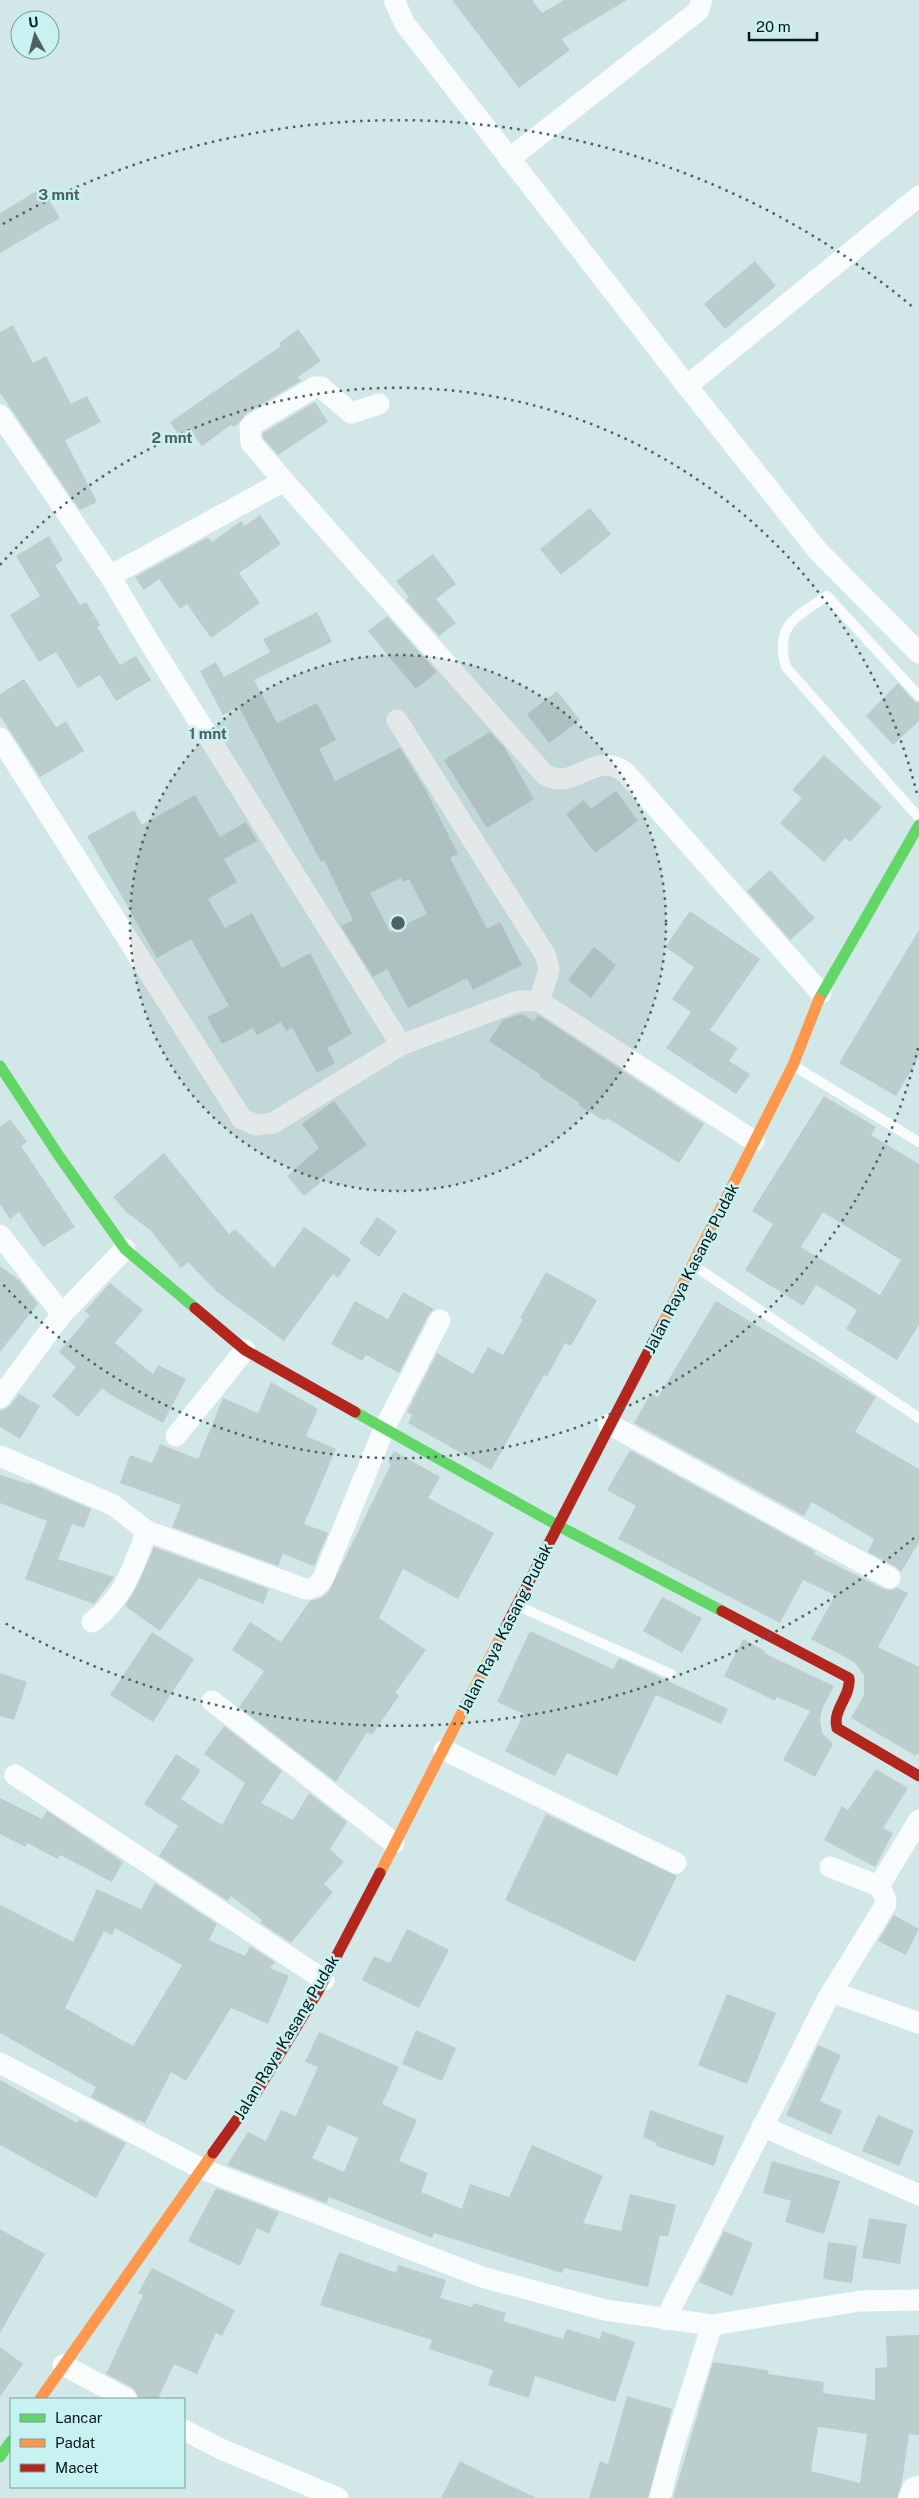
<svg xmlns="http://www.w3.org/2000/svg" width="919" height="2498" viewBox="0 0 919 2498" font-family="'Public Sans',sans-serif">
<style>
.building{fill:#bccdcd;fill-rule:evenodd}
.lines{fill:none;stroke-linecap:round;stroke-linejoin:round}
.lane{stroke:#f8fcfc;stroke-width:10}
.street{stroke:#f8fcfc;stroke-width:21}
.fast{stroke:#63d668;stroke-width:11}
.slow{stroke:#ff974d;stroke-width:11}
.jam{stroke:#b3261e;stroke-width:11}
.ring{fill:none;stroke:#4f6161;stroke-width:2.5;stroke-dasharray:2.5 5}
.labels{text-anchor:middle;stroke-width:5;stroke-linejoin:round;paint-order:stroke}
.street-label{font-size:16px;fill:#081818;stroke:#c8f2f2}
.centre{fill:#4f6161;stroke:#c8f2f2;stroke-width:2.5}
.ring-label{font-size:15px;text-anchor:middle;font-weight:bold;fill:#4f6161;stroke:#c8f2f2;stroke-width:5;stroke-linejoin:round;paint-order:stroke}
</style>
<rect width="100%" height="100%" fill="#d2e8e8"/>
<g class="building">
<polygon points="452,0 532,0 542,13 564,0 627,0 562,39 570,50 519,88"/>
<polygon points="42,188 60,218 0,253 0,213"/>
<polygon points="755,261 776,286 725,329 704,304"/>
<polygon points="13,325 33,363 46,356 71,404 87,396 101,422 65,440 97,502 80,510 0,393 0,332"/>
<polygon points="298,329 321,361 298,377 301,381 247,413 238,424 233,427 231,425 202,446 190,430 180,437 170,422 281,346 279,343"/>
<polygon points="315,402 328,422 278,455 263,438 263,433"/>
<polygon points="590,508 611,534 561,575 540,549"/>
<polygon points="260,515 281,544 239,573 260,603 211,638 187,604 180,609 159,579 144,590 135,577 208,537 212,542 241,521 245,526"/>
<polygon points="49,536 63,560 55,565 80,605 86,602 100,625 97,627 120,665 136,656 151,680 116,701 100,675 78,688 56,652 39,662 10,615 40,596 16,556"/>
<polygon points="433,554 456,584 436,599 456,623 439,636 406,600 409,597 396,581"/>
<path d="M317,612L332,642L254,680L277,723L317,703L336,740L319,749L335,781L400,748L424,787L458,854L450,858L487,929L500,922L522,965L473,990L467,978L408,1008L387,969L373,977L341,926L353,920L324,860L321,862L239,707L223,715L200,671L216,662L224,677L270,652L263,639ZM401,878L403,882L409,879L427,914L390,932L370,893Z"/>
<polygon points="387,616 437,672 416,689 368,631"/>
<polygon points="24,679 56,727 66,721 84,751 40,777 0,716 0,694"/>
<polygon points="898,683 914,701 919,703 919,721 893,745 866,716"/>
<polygon points="557,691 580,720 549,743 527,714"/>
<polygon points="490,732 504,747 534,799 487,828 444,760"/>
<polygon points="824,755 882,807 850,842 845,838 824,862 780,823 802,798 792,790"/>
<polygon points="616,791 638,821 595,853 566,814 584,800 591,809"/>
<polygon points="195,795 220,837 246,822 257,841 224,859 237,882 208,899 225,928 252,913 282,968 310,953 352,1034 327,1048 335,1063 317,1073 292,1027 286,1031 281,1022 257,1035 253,1028 222,1044 207,1017 229,1006 191,939 157,958 87,836 134,810 142,825"/>
<polygon points="770,870 815,918 790,940 747,891"/>
<polygon points="690,911 760,959 710,1030 738,1048 729,1061 750,1074 736,1094 666,1048 691,1012 672,999 694,967 665,947"/>
<polygon points="919,930 919,1057 896,1096 839,1063"/>
<polygon points="594,947 616,965 591,998 568,980"/>
<polygon points="522,1014 534,1021 538,1015 704,1124 679,1163 607,1118 605,1121 578,1105 580,1103 540,1077 541,1075 489,1041 503,1020"/>
<path d="M824,1096L876,1127L871,1135L919,1164V1325L897,1360L846,1329L857,1310L816,1285L803,1306L745,1270L773,1224L752,1211ZM823,1212L901,1260L880,1295L801,1247Z"/>
<polygon points="334,1101 367,1145 319,1179 321,1182 304,1196 287,1176 319,1148 302,1124"/>
<polygon points="10,1119 27,1142 21,1146 75,1227 43,1247 19,1212 10,1219 0,1204 0,1127"/>
<polygon points="164,1153 229,1234 235,1229 274,1268 304,1227 351,1259 338,1278 333,1274 284,1341 217,1292 188,1262 181,1268 150,1230 126,1212 113,1197"/>
<polygon points="377,1217 397,1231 379,1257 359,1243"/>
<polygon points="0,1266 20,1281 38,1304 0,1352"/>
<polygon points="546,1272 597,1300 571,1346 565,1343 547,1377 544,1375 491,1470 408,1423 412,1415 407,1412 437,1353 473,1374 488,1347 503,1355 523,1319 520,1318"/>
<polygon points="110,1283 143,1310 115,1343 153,1374 158,1365 186,1379 163,1423 111,1395 102,1388 78,1417 52,1396 76,1367 59,1352 90,1315 85,1311"/>
<polygon points="403,1292 434,1309 429,1314 399,1373 366,1355 362,1361 331,1344 355,1301 388,1319"/>
<polygon points="716,1301 876,1397 855,1432 919,1469 919,1542 901,1572 896,1567 868,1552 874,1539 812,1502 804,1516 634,1423 651,1393 658,1397"/>
<polygon points="271,1382 318,1409 306,1436 336,1449 304,1524 328,1533 314,1566 283,1554 278,1566 172,1527 181,1505 120,1483 130,1455 152,1463 160,1444 198,1459 223,1398 258,1413"/>
<polygon points="19,1394 40,1406 20,1439 0,1427 0,1411 10,1406"/>
<polygon points="630,1450 815,1551 814,1554 884,1589 891,1590 898,1588 908,1593 878,1647 919,1667 919,1752 916,1756 851,1718 864,1695 864,1675 854,1662 811,1639 835,1595 803,1580 780,1623 618,1539 636,1506 607,1490"/>
<polygon points="394,1451 440,1477 428,1498 494,1533 458,1599 403,1569 379,1618 426,1650 395,1693 399,1696 372,1735 367,1732 336,1782 239,1707 264,1671 232,1650 250,1622 281,1642 310,1601 321,1598 329,1591 391,1464 388,1462"/>
<polygon points="0,1475 29,1484 30,1483 91,1509 84,1528 72,1524 58,1559 114,1577 94,1604 25,1579 47,1521 0,1503"/>
<polygon points="154,1547 269,1589 263,1604 199,1578 160,1631 125,1606 137,1586"/>
<polygon points="662,1597 702,1618 682,1653 643,1631"/>
<polygon points="530,1631 613,1669 619,1658 728,1709 721,1724 656,1695 617,1776 567,1753 555,1776 505,1751 524,1714 497,1702"/>
<polygon points="152,1632 194,1659 153,1722 110,1695"/>
<polygon points="743,1639 765,1651 764,1653 834,1686 822,1709 820,1720 822,1733 833,1744 815,1777 783,1760 810,1711 777,1697 775,1701 724,1676"/>
<polygon points="0,1673 27,1682 14,1720 0,1716"/>
<polygon points="224,1726 282,1771 261,1803 293,1820 309,1793 347,1822 330,1849 344,1862 324,1884 333,1892 291,1943 261,1923 262,1920 231,1896 228,1901 159,1856 178,1826 144,1804 176,1754 201,1770 181,1799 222,1825 245,1783 204,1754"/>
<polygon points="876,1769 908,1788 883,1828 893,1833 875,1867 824,1840 842,1806 848,1810"/>
<polygon points="0,1798 42,1819 47,1811 123,1862 112,1882 60,1855 58,1859 27,1843 25,1847 0,1834"/>
<polygon points="546,1814 677,1876 635,1962 505,1900"/>
<path d="M155,1883L217,1924L209,1940L245,1956L250,1946L275,1962L270,1968L289,1976L268,2024L231,2008L186,2081L171,2072L145,2123L139,2120L138,2121L91,2097L96,2087L0,2033V1905L73,1942L97,1889L141,1909ZM115,1928L182,1965L133,2046L65,2008L104,1931L112,1935Z"/>
<polygon points="894,1915 919,1929 906,1955 878,1941"/>
<polygon points="407,1929 449,1950 419,2008 362,1980 374,1956 390,1963"/>
<polygon points="727,1994 776,2013 747,2084 698,2065"/>
<polygon points="416,2030 456,2048 442,2081 402,2064"/>
<path d="M319,2032L399,2067L382,2104L417,2120L399,2161L428,2173L421,2192L462,2209L470,2184L509,2197L532,2145L603,2176L583,2223L621,2231L630,2194L676,2205L668,2237L660,2235L648,2287L564,2268L562,2273L434,2233L432,2238L329,2197L326,2203L227,2165L248,2132L266,2141L281,2110L296,2116L318,2067L305,2062ZM328,2125L358,2138L344,2172L312,2158Z"/>
<polygon points="818,2045 841,2055 820,2101 842,2111 831,2135 786,2115"/>
<polygon points="0,2080 77,2123 79,2119 126,2143 96,2198 0,2145"/>
<polygon points="650,2110 724,2136 714,2166 656,2146 657,2143 643,2137"/>
<polygon points="878,2115 914,2131 899,2166 862,2151"/>
<polygon points="772,2161 840,2181 824,2234 785,2222 791,2201 763,2193"/>
<polygon points="216,2188 279,2212 269,2234 257,2228 240,2266 188,2241"/>
<polygon points="869,2218 907,2224 900,2264 862,2258"/>
<polygon points="0,2229 45,2254 0,2333"/>
<polygon points="724,2231 753,2243 732,2296 699,2282"/>
<polygon points="828,2242 857,2246 852,2283 823,2279"/>
<polygon points="339,2252 396,2273 398,2265 446,2280 440,2298 472,2307 474,2303 506,2313 503,2321 563,2339 567,2329 600,2339 602,2331 635,2342 615,2402 535,2376 529,2398 488,2385 493,2370 429,2349 432,2340 320,2305"/>
<polygon points="152,2268 235,2310 222,2336 216,2333 197,2374 174,2364 158,2399 139,2399 133,2388 106,2374 143,2295 138,2293"/>
<path d="M919,2335V2435L909,2434L902,2482L897,2498H673L713,2362L768,2370V2374L824,2382L823,2393L875,2400V2368L887,2367L886,2336ZM818,2427L867,2434L860,2483L811,2471Z"/>
<polygon points="0,2347 23,2364 0,2397"/>
<polygon points="627,2396 672,2409 648,2498 589,2498 600,2461 608,2464"/>
<polygon points="460,2461 490,2476 536,2498 441,2498"/>
</g>
<g class="lines">
<g class="lane">
<path d="M919,696L827,596C796,617 774,625 786,667L919,818"/>
<polyline points="794,1066 919,1142"/>
<polyline points="693,1265 919,1418"/>
<polyline points="518,1606 671,1674"/>
</g>
<g class="street">
<polyline points="394,0 405,24 687,386 818,551 919,653"/>
<polyline points="509,159 698,11 702,0"/>
<polyline points="687,386 919,196"/>
<polyline points="0,415 110,576 148,640 401,1045"/>
<polyline points="284,481 251,443 250,427 253,424 315,387 321,387 351,413 379,404"/>
<path d="M110,576L284,481L544,774C575,793 593,749 625,772L821,993"/>
<polyline points="397,720 546,956 549,970 539,1001"/>
<polyline points="0,738 242,1119 256,1125 273,1123 401,1045 518,1001 539,1001 754,1141"/>
<polyline points="0,1235 62,1314"/>
<polyline points="0,1398 62,1314 125,1249"/>
<polyline points="609,1424 890,1578"/>
<polyline points="176,1436 245,1350"/>
<path d="M0,1456L113,1505L147,1531L305,1589C314,1589 318,1586 323,1578L384,1429L440,1320"/>
<path d="M92,1622C124,1598 133,1567 147,1531"/>
<polyline points="212,1701 394,1843"/>
<polyline points="444,1750 676,1863"/>
<polyline points="15,1775 324,1980"/>
<polyline points="879,1886 919,1820"/>
<polyline points="832,1992 919,2023"/>
<polyline points="0,2063 202,2169 482,2277 605,2310 712,2325 860,2301 919,2300"/>
<polyline points="762,2126 919,2195"/>
<polyline points="665,2320 828,1998 886,1904 885,1897 879,1886 830,1867"/>
<polyline points="63,2365 127,2399"/>
<polyline points="184,2430 221,2449 338,2498"/>
<polyline points="660,2498 671,2455 712,2325"/>
<polyline points="909,2498 913,2488 919,2486"/>
</g>
<g class="fast">
<polyline points="819,999 919,825"/>
<polyline points="0,1066 59,1156 125,1249 195,1308"/>
<polyline points="355,1412 557,1525 722,1611"/>
<polyline points="0,2457 11,2441"/>
</g>
<g class="slow">
<polyline points="663,1323 793,1065 819,999"/>
<polyline points="380,1873 503,1632"/>
<polyline points="40,2399 213,2153"/>
</g>
<g class="jam">
<polyline points="195,1308 245,1350 355,1412"/>
<path d="M722,1611L849,1678C851,1697 832,1709 837,1728L919,1776"/>
<polyline points="503,1632 663,1323"/>
<polyline points="213,2153 256,2093 317,1993 380,1873"/>
</g>
</g>
<circle cx="398" cy="923" r="268" fill="#4f6161" fill-opacity=".12"/>
<g class="ring">
<circle cx="398" cy="923" r="268"/>
<path d="M918 1048A535 535 0 0 1 0 1281M0 565A535 535 0 0 1 918 798"/>
<path d="M914 1538A803 803 0 0 1 3 1622M3 224A803 803 0 0 1 914 308"/>
</g>
<g class="labels">
<g class="street-label">
<text transform="translate(691 1268) rotate(-63)" y="6">Jalan Raya Kasang Pudak</text>
<text transform="translate(505 1628) rotate(-63)" y="6">Jalan Raya Kasang Pudak</text>
<text transform="translate(286 2037) rotate(-59)" y="6">Jalan Raya Kasang Pudak</text>
</g>
</g>
<circle cx="398" cy="923" r="8" class="centre"/>
<g class="ring-label">
<text x="59" y="200">3 mnt</text>
<text x="172" y="443">2 mnt</text>
<text x="208" y="739">1 mnt</text>
</g>
<rect x="10" y="2398" width="175" height="90" fill="#c8f2f2" stroke="#7b9b9b"/>
<rect x="20" y="2414" width="25" height="8" fill="#63d668" stroke="#7b9b9b"/>
<text x="55" y="2423" font-size="15" fill="#081818">Lancar</text>
<rect x="20" y="2439" width="25" height="8" fill="#ff974d" stroke="#7b9b9b"/>
<text x="55" y="2448" font-size="15" fill="#081818">Padat</text>
<rect x="20" y="2464" width="25" height="8" fill="#b3261e" stroke="#7b9b9b"/>
<text x="55" y="2473" font-size="15" fill="#081818">Macet</text>
<g transform="translate(35 35) rotate(353)"><circle r="24" fill="#c8f2f2" stroke="#7b9b9b"/>
<path d="M0-4L9 19L0 12L-9 19Z" fill="#4f6161"/>
<text y="-8" font-size="14" font-weight="bold" text-anchor="middle" fill="#081818">U</text>
</g>
<path d="M749 32v8h68v-8" fill="none" stroke="#081818" stroke-width="2.5"/>
<text x="756" y="32" font-size="15" fill="#081818" stroke="#c8f2f2" stroke-width="4" paint-order="stroke">20 m</text>
</svg>
